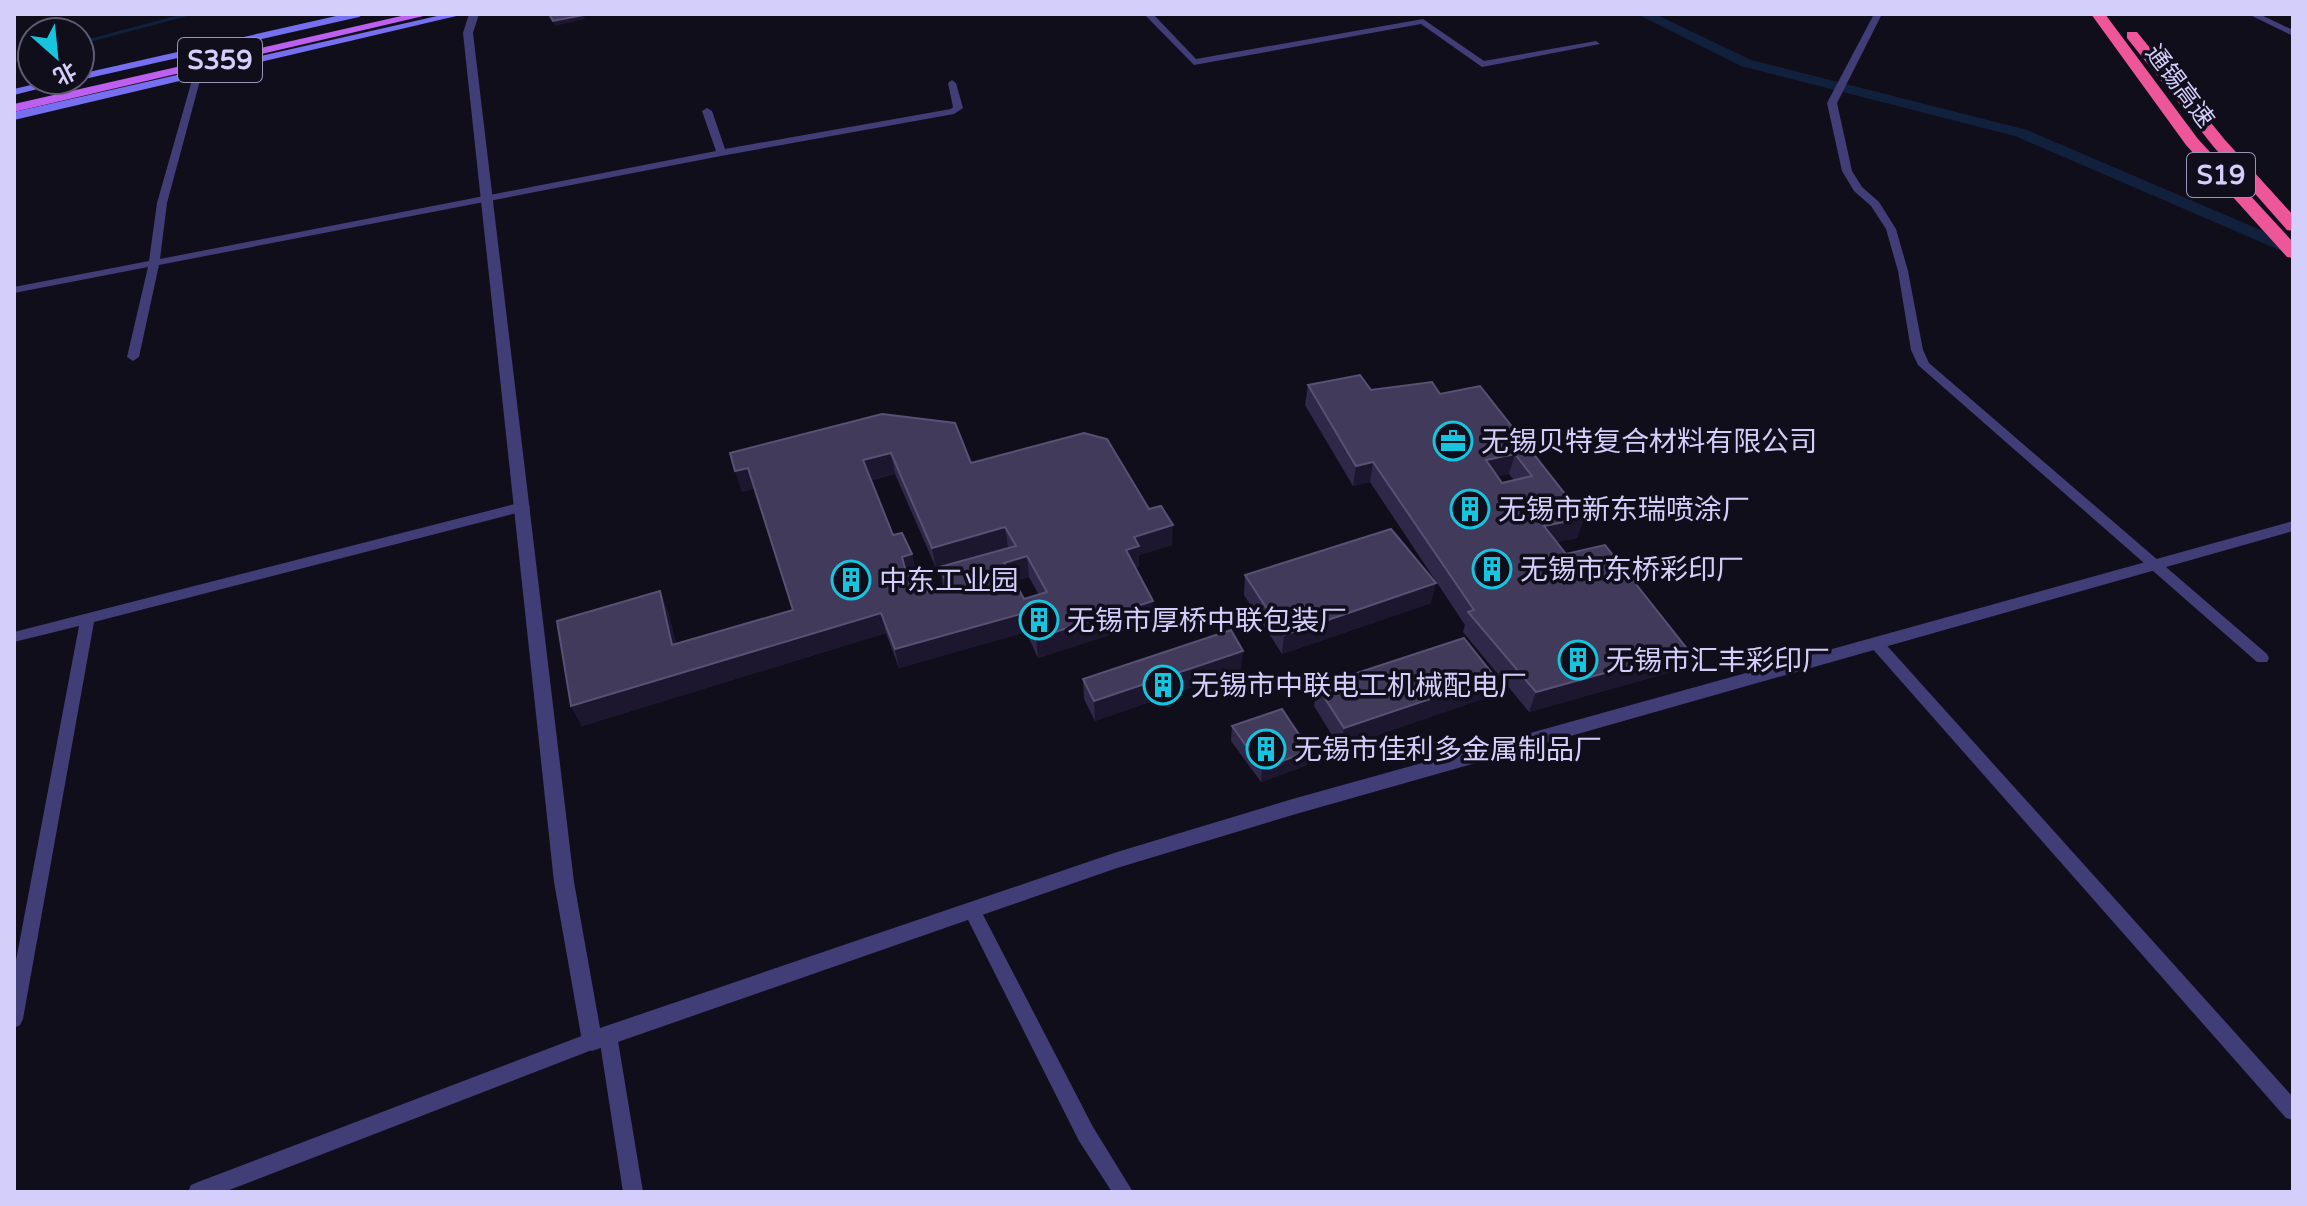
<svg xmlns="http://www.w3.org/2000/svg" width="2307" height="1206" font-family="'Varela Round','Noto Sans SC',sans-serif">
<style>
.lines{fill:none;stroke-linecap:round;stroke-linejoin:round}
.stream{stroke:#11213d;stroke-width:3}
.river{fill:#11213d;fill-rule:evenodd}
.minor{fill:#413d77;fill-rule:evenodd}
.tertiary{fill:#413d77;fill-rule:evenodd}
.secondary{fill:#766ff0;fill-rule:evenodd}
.primary{fill:#bd60ef;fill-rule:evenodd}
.motorway{fill:#ee569a;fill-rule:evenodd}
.wall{fill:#2f2848;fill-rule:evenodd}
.shaded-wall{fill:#1c162f}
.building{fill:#413a5b;stroke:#585174;stroke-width:2;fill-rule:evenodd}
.labels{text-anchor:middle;stroke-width:7;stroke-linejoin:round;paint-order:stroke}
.far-street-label{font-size:24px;fill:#d4cefa;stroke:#110e1c}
.shield{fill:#110e1c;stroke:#9a94b7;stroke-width:2}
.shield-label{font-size:26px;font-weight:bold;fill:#d4cefa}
.poi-label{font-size:28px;fill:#d4cefa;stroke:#110e1c;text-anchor:start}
</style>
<rect width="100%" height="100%" fill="#110e1c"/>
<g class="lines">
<g class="stream">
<polyline points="80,43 189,14"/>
<polyline points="14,61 32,56"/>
</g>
<polygon class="river" points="1637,14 1655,14 1751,60 2027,130 2293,244 2293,256 2015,136 1741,66"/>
<g class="minor">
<polygon points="1144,14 1153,14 1196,59 1423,19 1484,61 1596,41 1600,44 1482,67 1421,24 1194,65"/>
<polygon points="1874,14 1882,14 1837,103 1852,171 1862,187 1879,202 1896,229 1908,271 1923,350 1929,363 2267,654 2269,658 2267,662 2257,662 1918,365 1911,350 1898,271 1886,229 1871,206 1854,191 1842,171 1827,103"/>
<polygon points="2248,14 2259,14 2293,30 2293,36"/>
<polygon points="198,70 202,73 167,203 160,259 716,151 702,111 707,108 712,111 725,149 951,109 953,107 948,83 952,80 956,83 963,108 954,114 721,156 159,265 139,357 133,361 127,357 148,267 14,293 14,287 149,261 157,203 194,73"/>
<polygon points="523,502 528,504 530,507 528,510 94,622 23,1019 20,1025 14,1028 14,971 79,626 14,642 14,632"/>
<polygon points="1876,638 1881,639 2293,1097 2293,1120 2286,1118 1871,647 1869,643 1871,639"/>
<polygon points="972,902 978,905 1093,1127 1133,1192 1112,1192 1079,1141 963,910 966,905"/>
<polygon points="608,1026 614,1029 617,1035 643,1192 623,1192 600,1043 598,1047 592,1050 224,1192 188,1192 191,1185 198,1182 592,1032 599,1036 602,1029"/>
</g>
<polygon class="tertiary" points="469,14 479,14 473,33 574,882 600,1028 1117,852 1296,798 2293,521 2293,531 1296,814 1117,868 592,1051 585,1048 582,1041 554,882 463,33"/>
<g class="secondary">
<polygon points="345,14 364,14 359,17 80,80 78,80 80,74"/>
<polygon points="446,14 465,14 14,120 14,112"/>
<polygon points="52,80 73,80 14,95 14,89"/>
</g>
<polygon class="primary" points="410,14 432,14 14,112 14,104"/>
<g class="motorway">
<polygon points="2091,14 2105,14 2198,139 2293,242 2293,258 2287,257 2186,145"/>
<polygon points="2127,32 2137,32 2225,140 2293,215 2293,231 2287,230 2213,146 2127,38"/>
</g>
</g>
<g class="wall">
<path d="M1308 385 1371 390 1440 394 1480 386 1584 518 1577 538 1557 542 1566 554 1688 650 1678 670 1529 712 1463 632 1465 625 1370 482 1353 486 1305 405ZM1509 474 1514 480 1502 483 1498 476Z"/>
<path d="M882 414 971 463 1149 509 1172 545 1139 555V566L1135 568 1153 621 1038 658 1026 632 899 668 886 633 582 726 571 706 668 611 676 644 793 610 755 488 742 492ZM895 474 936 568 1008 547V548L940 567 943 586 928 592 916 574 912 554 893 535 871 480ZM1029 577 1039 595 1024 599 1014 581Z"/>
<polygon points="1245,575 1431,603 1282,654 1244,595"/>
<polygon points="1241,670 1095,721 1084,699 1083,679"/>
<polygon points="1495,677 1488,697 1340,748 1314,706 1317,686"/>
<polygon points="1232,726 1310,751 1307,765 1261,782 1231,741"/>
</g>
<g class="shaded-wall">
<polygon points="584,15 585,19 555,26 553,21"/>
<polygon points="891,453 895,474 867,480 863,460"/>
<polygon points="1515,454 1509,474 1481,480 1486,460"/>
<polygon points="1373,462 1370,482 1353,486 1356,466"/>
<polygon points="748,468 755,488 742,492 735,471"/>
<polygon points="1584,518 1577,538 1538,546 1544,526"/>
<polygon points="1173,525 1172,545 1139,555 1139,566 1126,570 1126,550 1134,537"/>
<polygon points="1005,527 1008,547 936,568 932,548"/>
<polygon points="912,554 916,574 906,577 902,557"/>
<polygon points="1027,556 1029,577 1007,583 1004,563"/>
<polygon points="1436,583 1431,603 1282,654 1284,635"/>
<polygon points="660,591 668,611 681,665 672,645"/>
<polygon points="1153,601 1153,621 1038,658 1036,638"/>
<polygon points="881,613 886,633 582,726 571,706"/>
<polygon points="1024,613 1026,632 899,668 895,649"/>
<polygon points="1688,650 1678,670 1529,712 1536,692"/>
<polygon points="1243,651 1241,670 1095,721 1094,701"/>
<polygon points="1495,677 1488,697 1340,748 1344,728"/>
<polygon points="1310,751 1307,765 1261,782 1262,768"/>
</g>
<g class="building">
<polygon points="549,14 583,14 584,15 553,21"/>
<path d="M1360 375 1371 390 1432 382 1440 394 1480 386 1584 518 1544 526 1566 554 1605 545 1688 650 1536 692 1468 612 1474 610 1373 462 1356 466 1308 385ZM1515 454 1532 476 1502 483 1486 460Z"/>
<path d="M882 414 955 423 971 463 1084 433 1107 439 1149 509 1161 506 1173 525 1134 537 1139 546 1126 550 1153 601 1036 638 1024 613 895 649 881 613 571 706 557 621 660 591 672 645 793 610 748 468 735 471 730 453ZM891 453 932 548 1005 527 1016 546 940 567 947 584 928 592 920 573 907 576 902 557 912 554 902 533 893 535 863 460ZM1027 556 1047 592 1024 599 1004 563Z"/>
<polygon points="1391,529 1436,583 1284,635 1245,575"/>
<polygon points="1231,630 1243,651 1094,701 1083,679"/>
<polygon points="1464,638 1495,677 1344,728 1317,686"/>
<polygon points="1282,709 1310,751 1262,768 1232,726"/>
</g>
<defs>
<symbol id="office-ring" viewBox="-11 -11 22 22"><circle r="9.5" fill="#110e1c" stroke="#17c4dd" stroke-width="1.5"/><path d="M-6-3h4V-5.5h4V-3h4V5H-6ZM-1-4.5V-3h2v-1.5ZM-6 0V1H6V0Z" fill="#17c4dd"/></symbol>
<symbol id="building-ring" viewBox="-11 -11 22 22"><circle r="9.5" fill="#110e1c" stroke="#17c4dd" stroke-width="1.5"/><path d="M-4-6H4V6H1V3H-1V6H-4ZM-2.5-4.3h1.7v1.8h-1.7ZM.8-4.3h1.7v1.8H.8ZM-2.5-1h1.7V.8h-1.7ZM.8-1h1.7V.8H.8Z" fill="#17c4dd"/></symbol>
</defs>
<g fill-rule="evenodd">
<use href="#office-ring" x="1431" y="419" width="44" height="44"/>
<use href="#building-ring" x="1448" y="487" width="44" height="44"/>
<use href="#building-ring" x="1470" y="547" width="44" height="44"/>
<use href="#building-ring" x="829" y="558" width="44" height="44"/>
<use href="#building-ring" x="1017" y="598" width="44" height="44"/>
<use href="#building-ring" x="1556" y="638" width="44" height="44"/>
<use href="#building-ring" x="1141" y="663" width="44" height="44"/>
<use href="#building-ring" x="1244" y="727" width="44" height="44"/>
</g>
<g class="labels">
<g class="far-street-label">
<text transform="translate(2180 86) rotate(53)" y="8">通锡高速</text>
</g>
<g class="shield">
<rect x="178" y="38" width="84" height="44" rx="6"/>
<rect x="2187" y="153" width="68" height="44" rx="6"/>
</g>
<g class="shield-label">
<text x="220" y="69">S359</text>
<text x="2221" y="184">S19</text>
</g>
<g class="poi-label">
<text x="1481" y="451">无锡贝特复合材料有限公司</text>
<text x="1498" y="519">无锡市新东瑞喷涂厂</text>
<text x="1520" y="579">无锡市东桥彩印厂</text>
<text x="879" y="590">中东工业园</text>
<text x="1067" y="630">无锡市厚桥中联包装厂</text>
<text x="1606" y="670">无锡市汇丰彩印厂</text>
<text x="1191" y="695">无锡市中联电工机械配电厂</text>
<text x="1294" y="759">无锡市佳利多金属制品厂</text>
</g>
</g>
<rect width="2307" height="1206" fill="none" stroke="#d4cefa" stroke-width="32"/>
<g transform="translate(56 56) rotate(153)"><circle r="38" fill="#110e1c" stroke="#5f5b75" stroke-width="2"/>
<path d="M0-6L14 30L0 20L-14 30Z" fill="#17c4dd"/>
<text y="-12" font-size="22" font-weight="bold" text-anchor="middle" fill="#d4cefa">北</text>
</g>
</svg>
